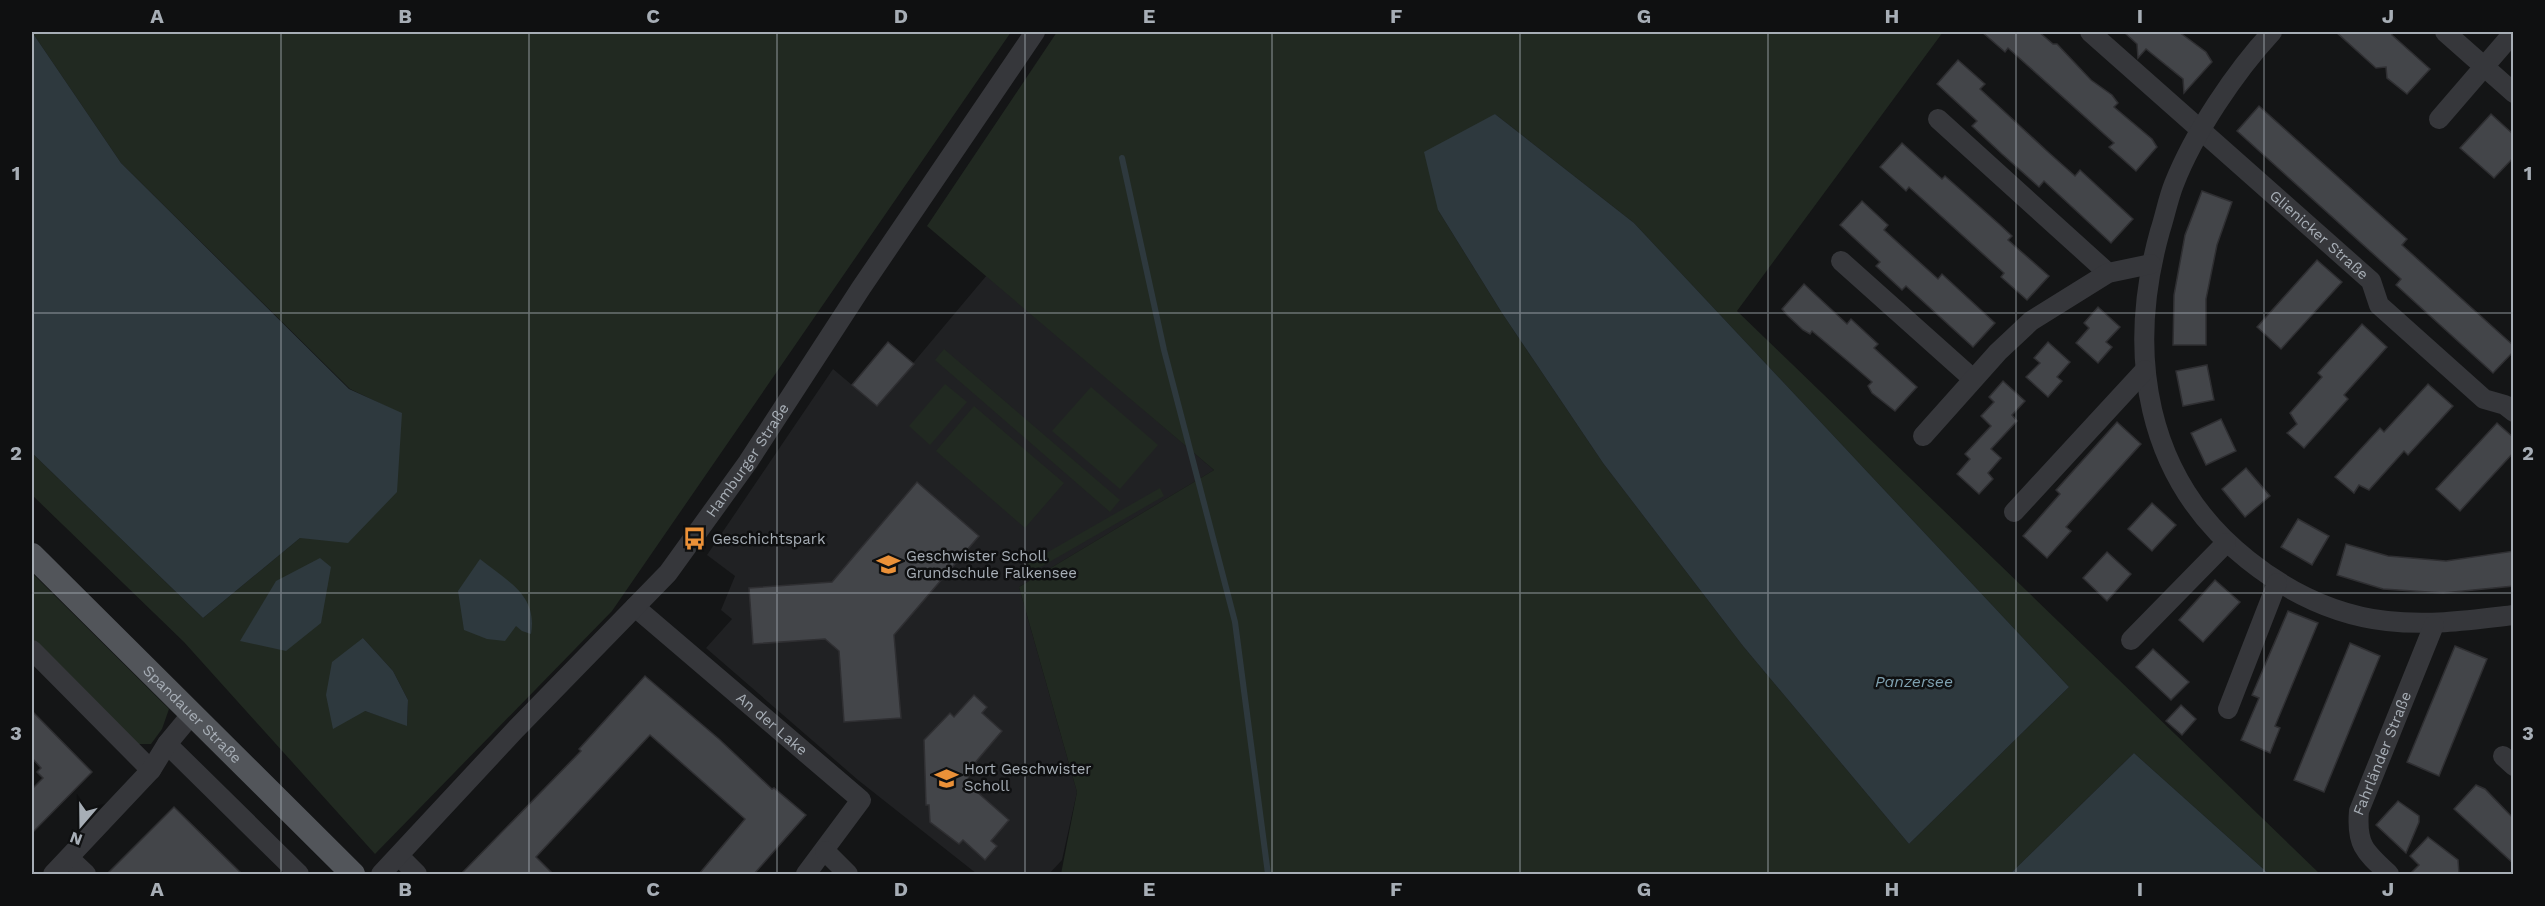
<svg xmlns="http://www.w3.org/2000/svg" width="2545" height="906" font-family="'Work Sans',sans-serif">
<style>
.built{fill:#202123}
.green{fill:#212921;fill-rule:evenodd}
.water{fill:#2e393e}
.lines{fill:none;stroke-linecap:round;stroke-linejoin:round}
.stream{stroke:#2e393e;stroke-width:6}
.building{fill:#434549;stroke:#2f2f32;stroke-width:1.5}
.minor{stroke:#36373b;stroke-width:20}
.major{stroke:#52555a;stroke-width:24}
.grid{fill:none;stroke:#a7aeb6;stroke-width:1.5;stroke-opacity:0.55}
.labels{text-anchor:middle;stroke-width:5;stroke-linejoin:round;paint-order:stroke}
.street-label{font-size:15px;fill:#a7aeb6;stroke:#0f1011}
.poi-label{font-size:15px;fill:#a7aeb6;stroke:#0f1011;text-anchor:start}
.water-label{font-size:16px;font-style:italic;fill:#7fa1b0;stroke:#0f1011}
.neatline{fill:none;stroke:#a7aeb6;stroke-width:2}
.grid-label{font-size:20px;text-anchor:middle;font-weight:bold;fill:#a7aeb6}
</style>
<rect width="100%" height="100%" fill="#141516"/>
<polygon class="built" points="987,275 1214,470 1019,587 1077,792 1062,860 1049,874 977,874 858,780 706,648 732,619 721,610 735,576 707,555 833,369 877,406"/>
<g class="green">
<path d="M32 32H1011L612 611 375 854 184 642 32 495V453L203 618 300 538 402 414 350 389 121 163ZM363 638 393 671 408 700 407 725 365 711Z"/>
<path d="M1057 32H1943L1737 311 2320 874H2269L2134 753 2010 874H1061L1077 792 1019 587 1214 470 927 226ZM1495 114 1634 223 2069 687 1909 844 1743 646 1603 463 1502 313 1438 210Z"/>
<polygon points="944,349 1120,500 1110,512 935,360"/>
<polygon points="945,384 967,402 930,445 909,426"/>
<polygon points="1091,387 1158,445 1120,489 1052,431"/>
<polygon points="974,406 1064,483 1025,528 936,451"/>
<polygon points="1160,488 1164,496 1032,572 1027,564"/>
<polygon points="32,573 169,709 162,729 151,744 135,744 32,639"/>
</g>
<g class="water">
<polygon points="32,32 121,163 349,389 402,413 397,492 348,543 300,538 203,618 32,453"/>
<polygon points="1495,114 1634,223 2069,687 1909,844 1743,646 1603,463 1502,313 1438,210 1424,152"/>
<polygon points="320,558 331,567 321,623 286,651 240,641 276,581"/>
<path d="M480 559C507 581 538 595 531 634L522 631 516 626 505 641 487 639 464 630 458 591Z"/>
<polygon points="363,638 393,671 408,700 407,726 365,711 333,729 326,695 332,662"/>
<polygon points="2134,753 2269,874 2010,874"/>
</g>
<g class="lines">
<polyline class="stream" points="1122,158 1164,350 1235,622 1268,874"/>
</g>
<g class="building">
<polygon points="1982,32 2039,32 2053,44 2057,44 2091,80 2112,95 2118,103 2114,107 2152,139 2157,147 2136,171 2109,147 2114,143 2008,48 2005,52"/>
<polygon points="2124,32 2179,32 2206,52 2212,62 2184,93 2183,79 2146,49 2138,58 2137,44"/>
<polygon points="2336,32 2392,32 2392,35 2430,69 2407,94 2387,78 2386,67 2376,68"/>
<polygon points="1958,60 1985,84 1980,89 2047,151 2075,176 2080,170 2133,219 2111,243 2044,181 2039,187 2002,154 1972,126 1977,121 1937,84"/>
<polygon points="2259,106 2407,239 2402,245 2514,346 2514,351 2493,373 2396,285 2401,279 2237,131"/>
<polygon points="2491,114 2514,135 2514,157 2494,178 2460,148"/>
<polygon points="1902,143 1942,179 1945,176 1999,224 2012,236 2008,240 2049,276 2027,300 2001,277 2004,273 1909,187 1906,191 1880,167"/>
<polygon points="2202,191 2232,202 2217,245 2206,299 2206,345 2173,345 2174,295 2185,235"/>
<polygon points="1862,201 1888,225 1884,230 1938,279 1942,274 1995,323 1973,347 1906,286 1902,290 1876,266 1880,262 1840,225"/>
<polygon points="2317,260 2342,282 2281,349 2257,327"/>
<polygon points="1804,284 1847,324 1851,319 1878,344 1874,348 1917,387 1895,411 1872,393 1868,386 1872,382 1850,363 1812,331 1810,334 1803,330 1787,315 1782,309"/>
<polygon points="2098,307 2120,327 2106,342 2112,347 2098,363 2076,343 2089,328 2084,323"/>
<polygon points="2362,324 2387,347 2344,395 2348,399 2304,448 2287,433 2297,424 2290,413 2322,377 2318,373"/>
<polygon points="888,342 914,364 877,406 852,385"/>
<polygon points="2048,342 2070,362 2057,377 2062,381 2048,397 2026,377 2040,363 2034,358"/>
<polygon points="2207,365 2214,400 2183,406 2176,371"/>
<polygon points="2003,381 2025,401 2012,415 2017,421 1991,449 2001,458 1988,473 1993,479 1979,494 1957,474 1970,459 1965,454 1991,426 1981,416 1994,402 1989,397"/>
<polygon points="2428,384 2453,406 2408,455 2404,451 2369,490 2359,485 2354,493 2335,477 2380,428 2384,432"/>
<polygon points="2221,419 2236,451 2206,465 2191,433"/>
<polygon points="2117,422 2141,444 2066,527 2071,531 2047,558 2023,536 2060,494 2056,490"/>
<polygon points="2497,423 2514,438 2514,452 2460,511 2436,489"/>
<polygon points="2246,468 2270,496 2245,517 2222,489"/>
<polygon points="917,482 979,536 894,635 901,718 844,722 839,651 825,639 753,644 749,588 832,582"/>
<polygon points="2152,503 2176,525 2152,551 2128,529"/>
<polygon points="2298,519 2329,536 2312,565 2281,547"/>
<polygon points="2346,544 2388,556 2446,561 2514,551 2514,586 2443,593 2383,589 2337,575"/>
<polygon points="2107,552 2131,574 2107,601 2083,578"/>
<polygon points="2215,580 2240,602 2203,642 2179,620"/>
<polygon points="2288,611 2318,623 2275,726 2280,728 2270,753 2241,740 2259,698 2252,695"/>
<polygon points="2350,643 2380,656 2324,792 2294,780"/>
<polygon points="2455,646 2487,659 2439,776 2407,762"/>
<polygon points="2153,649 2189,682 2171,700 2136,667"/>
<polygon points="645,676 719,739 772,789 774,788 806,815 754,874 699,874 745,819 650,735 536,857 553,874 461,874 581,751 579,749"/>
<polygon points="974,695 987,707 982,713 1002,731 968,771 969,785 1009,820 991,841 997,846 985,860 963,840 959,844 930,822 929,805 926,805 924,740 950,713 954,717"/>
<polygon points="2181,705 2196,719 2182,735 2166,721"/>
<polygon points="32,711 92,772 32,833 32,789 43,778 37,772 41,768 32,758"/>
<polygon points="2476,785 2485,789 2514,819 2514,864 2454,809"/>
<polygon points="2398,801 2419,816 2419,822 2406,853 2376,825"/>
<polygon points="174,807 242,874 107,874"/>
<polygon points="2428,837 2458,860 2459,874 2410,874 2419,865 2410,856"/>
</g>
<g class="lines">
<g class="minor">
<path id="s1" d="M2090 32 2371 281 2379 305 2484 399 2505 405 2514 412"/>
<path d="M2272 32C2235 72 2194 133 2174 184 2168 199 2165 216 2160 231 2126 353 2144 478 2248 560 2288 592 2335 615 2387 621 2430 626 2471 620 2514 615"/>
<polyline points="2445,32 2514,93"/>
<polyline points="1938,119 2108,273"/>
<polyline points="2439,119 2514,32"/>
<polyline points="1841,261 1973,379"/>
<polyline points="1923,436 1998,352 2031,321 2108,273 2151,264"/>
<polyline points="2014,512 2145,370"/>
<path id="s2" d="M635 607 861 800 806 874"/>
<polyline points="2131,640 2226,543"/>
<polyline points="32,650 151,770"/>
<polyline points="2228,709 2277,583"/>
<polyline points="167,744 299,874"/>
<polyline points="2503,756 2514,766"/>
<polyline points="825,851 848,874"/>
<polyline points="399,856 417,874"/>
<polyline points="69,858 86,874"/>
<polyline points="53,874 151,770 167,744 191,715"/>
<path id="s3" d="M381 874 516 729 668 573 748 462 861 288 1035 32"/>
<path id="s4" d="M2389 874C2365 852 2356 845 2359 811L2434 625"/>
</g>
<path class="major" id="s5" d="M32 555 353 874"/>
</g>
<path class="grid" d="M281 32V874M529 32V874M777 32V874M1025 32V874M1272 32V874M1520 32V874M1768 32V874M2016 32V874M2264 32V874M32 313H2514M32 593H2514"/>
<defs>
<symbol id="bus-bare" viewBox="-9 -9 18 18"><path d="M-5-6H5V4H4V6H2V4H-2V6H-4V4H-5ZM-3.5-4V0h7V-4ZM-3.5 1.2v1.5H-2V1.2ZM2 1.2v1.5H3.5V1.2Z" fill="#eb9138" stroke="#0f1011" stroke-width="2.5" paint-order="stroke"/></symbol>
<symbol id="school-bare" viewBox="-9 -9 18 18"><path d="M0-5L7-2L0 1L-7-2ZM-4 1L0 2.5L4 1V4Q0 6-4 4Z" fill="#eb9138" stroke="#0f1011" stroke-width="2.5" paint-order="stroke"/></symbol>
</defs>
<g fill-rule="evenodd">
<use href="#bus-bare" x="678" y="522" width="33" height="33"/>
<use href="#school-bare" x="872" y="548" width="33" height="33"/>
<use href="#school-bare" x="930" y="762" width="33" height="33"/>
</g>
<g class="labels">
<g class="street-label">
<text dy="5" stroke="none"><textPath href="#s1" startOffset="306">Glienicker Straße</textPath></text>
<text dy="5" stroke="none"><textPath href="#s3" startOffset="554">Hamburger Straße</textPath></text>
<text dy="5" stroke="none"><textPath href="#s5" startOffset="226">Spandauer Straße</textPath></text>
<text dy="5" stroke="none"><textPath href="#s2" startOffset="180">An der Lake</textPath></text>
<text dy="5" stroke="none"><textPath href="#s4" startOffset="136">Fahrländer Straße</textPath></text>
</g>
<g class="poi-label">
<text x="712" y="544">Geschichtspark</text>
<text x="906" y="561">Geschwister Scholl<tspan x="906" dy="17">Grundschule Falkensee</tspan></text>
<text x="964" y="774">Hort Geschwister<tspan x="964" dy="17">Scholl</tspan></text>
</g>
<g class="water-label">
<text x="1914" y="687">Panzersee</text>
</g>
</g>
<rect width="2545" height="906" fill="none" stroke="#0f1011" stroke-width="66"/>
<g transform="translate(81 825) rotate(200)" stroke="#0f1011" stroke-width="4.5" paint-order="stroke">
<path d="M0-4.5L10 22L0 15L-10 22Z" fill="#a7aeb6"/>
<text y="-9" font-size="16" font-weight="bold" text-anchor="middle" fill="#a7aeb6">N</text>
</g>
<rect x="33" y="33" width="2479" height="840" class="neatline"/>
<g class="grid-label">
<text x="157" y="23">A</text>
<text x="405" y="23">B</text>
<text x="653" y="23">C</text>
<text x="901" y="23">D</text>
<text x="1149" y="23">E</text>
<text x="1396" y="23">F</text>
<text x="1644" y="23">G</text>
<text x="1892" y="23">H</text>
<text x="2140" y="23">I</text>
<text x="2388" y="23">J</text>
<text x="16" y="180">1</text>
<text x="2528" y="180">1</text>
<text x="16" y="460">2</text>
<text x="2528" y="460">2</text>
<text x="16" y="740">3</text>
<text x="2528" y="740">3</text>
<text x="157" y="896">A</text>
<text x="405" y="896">B</text>
<text x="653" y="896">C</text>
<text x="901" y="896">D</text>
<text x="1149" y="896">E</text>
<text x="1396" y="896">F</text>
<text x="1644" y="896">G</text>
<text x="1892" y="896">H</text>
<text x="2140" y="896">I</text>
<text x="2388" y="896">J</text>
</g>
</svg>
